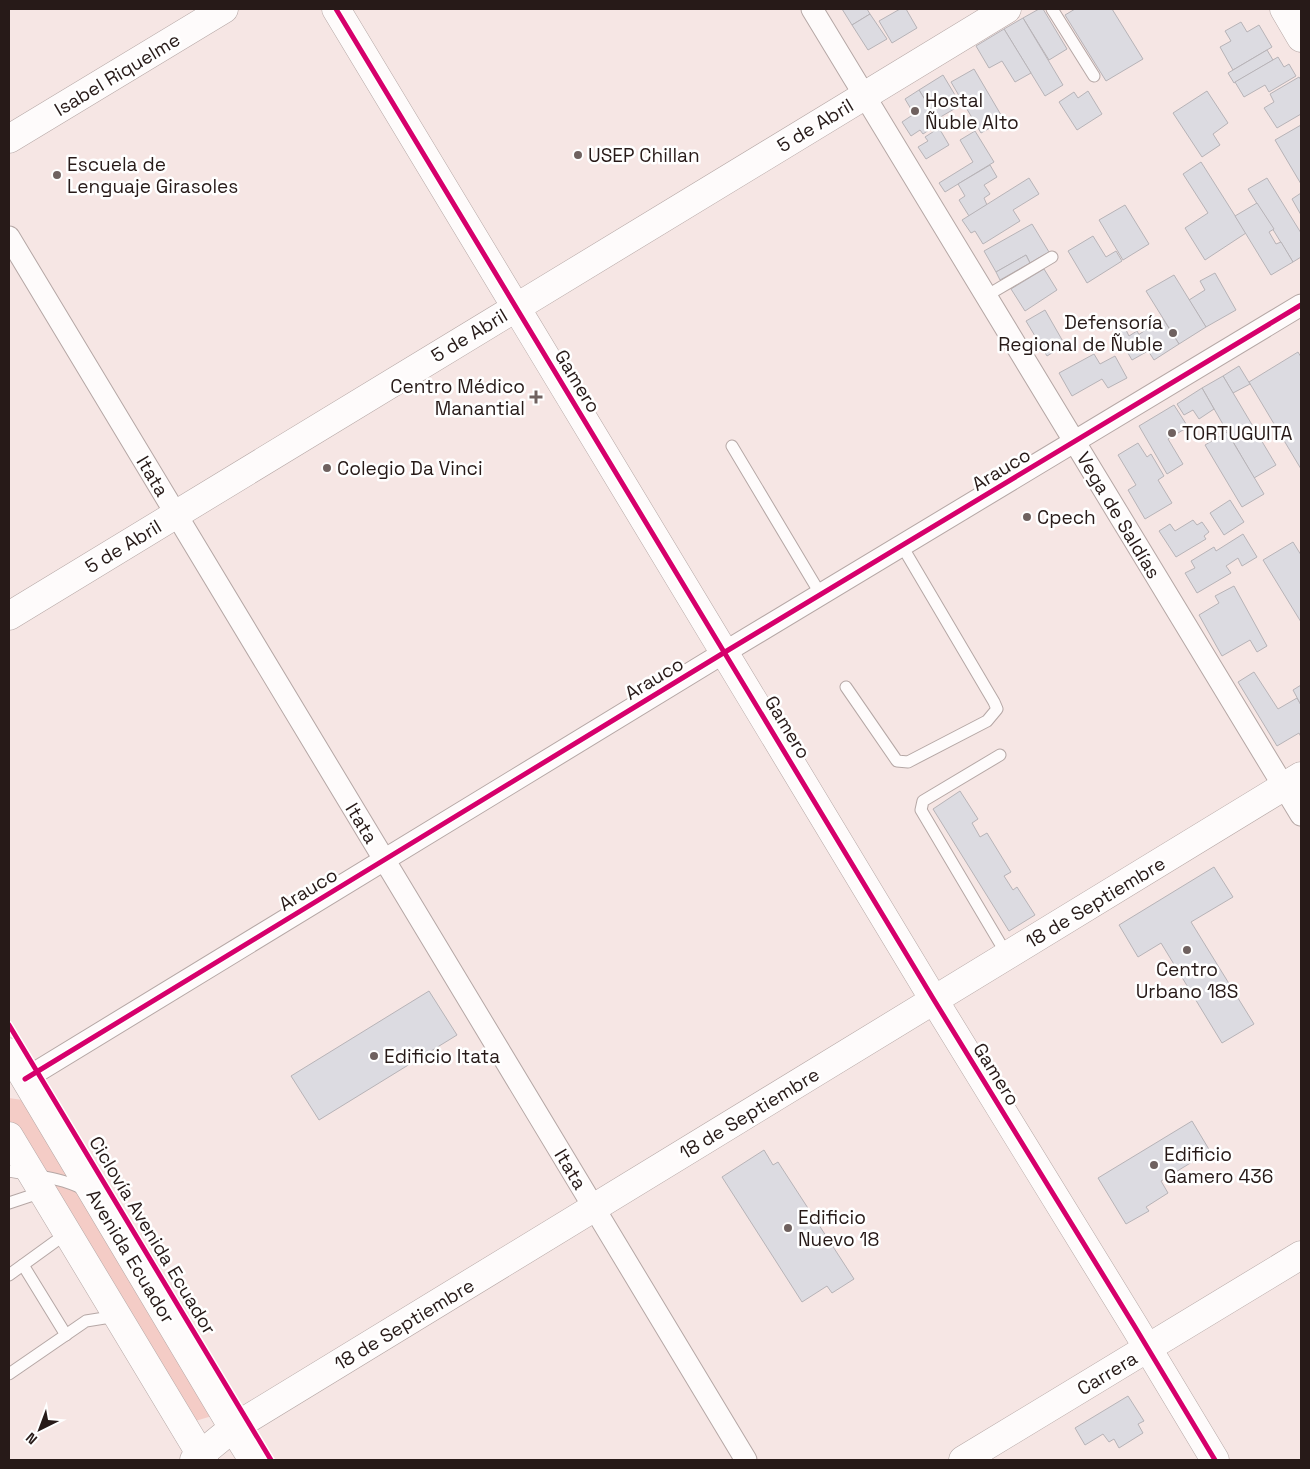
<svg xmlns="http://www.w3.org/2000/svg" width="1310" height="1469" font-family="'Space Grotesk',sans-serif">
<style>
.green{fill:#f4ccc6}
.building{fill:#dcdbe1;stroke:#b7b3b7}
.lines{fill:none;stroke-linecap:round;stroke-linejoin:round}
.service-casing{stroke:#b5a7a5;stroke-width:13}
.minor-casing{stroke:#b5a7a5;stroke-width:23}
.tertiary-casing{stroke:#b5a7a5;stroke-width:29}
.primary-casing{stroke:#b5a7a5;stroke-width:29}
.service{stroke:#fefbfb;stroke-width:11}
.minor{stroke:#fefbfb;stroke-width:21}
.tertiary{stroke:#fefbfb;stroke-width:28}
.primary{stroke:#fefbfb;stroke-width:28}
.cycleway-casing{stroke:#fff;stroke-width:8}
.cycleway{stroke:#d6006c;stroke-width:5}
.poi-dot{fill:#6f615f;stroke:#fff;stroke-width:2}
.labels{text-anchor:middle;stroke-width:5;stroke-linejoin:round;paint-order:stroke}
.street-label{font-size:19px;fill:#271a18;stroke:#fff}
.poi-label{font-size:19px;fill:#271a18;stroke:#fff;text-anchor:start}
</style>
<rect width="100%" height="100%" fill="#f6e6e4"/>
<polygon class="green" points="9,1098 22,1100 212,1416 192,1422 9,1124"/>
<g class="building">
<polygon points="842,9 867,9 870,14 852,25"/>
<polygon points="900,9 906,9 917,28 892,43 879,21"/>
<polygon points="1039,9 1043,9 1067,49 1049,60 1023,18"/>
<polygon points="1075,9 1112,9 1143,59 1106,81 1065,15"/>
<polygon points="870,14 887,39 868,50 852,25"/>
<polygon points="1023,18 1063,85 1045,96 1004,29"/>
<polygon points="1241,22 1247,32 1259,25 1272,47 1233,70 1220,47 1231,41 1225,31"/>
<polygon points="1004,29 1031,73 1015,82 1002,61 989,68 976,46"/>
<polygon points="1267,50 1273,60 1234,83 1228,73"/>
<polygon points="1278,57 1284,67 1289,64 1296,76 1269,92 1265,85 1244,97 1235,82"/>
<polygon points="974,69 1004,120 981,133 951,82"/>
<polygon points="943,75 961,105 937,119 919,90"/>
<polygon points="1299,77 1301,80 1301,114 1277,128 1264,108 1274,102 1270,94"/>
<polygon points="919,90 937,119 932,122 935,126 923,134 920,130 911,136 902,122 914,114 905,99"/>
<polygon points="1088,91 1102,114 1077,130 1059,102 1074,92 1078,98"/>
<polygon points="1207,91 1228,123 1213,134 1220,145 1202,157 1173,113"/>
<polygon points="1301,125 1301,184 1275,140"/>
<polygon points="939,128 949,145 926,159 918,147 928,141 925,137"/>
<polygon points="975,131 994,162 945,192 939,183 973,162 960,140"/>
<polygon points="1201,162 1246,233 1205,260 1185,228 1208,213 1183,174"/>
<polygon points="990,165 997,177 984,185 990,194 984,198 987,205 969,216 959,200 965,196 958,184"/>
<polygon points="1029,178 1039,194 1013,210 1020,221 983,244 975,231 971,233 962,220"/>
<polygon points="1267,178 1301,233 1301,257 1293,262 1248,189"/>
<polygon points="1301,193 1301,215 1292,199"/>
<polygon points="1257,203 1274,229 1269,232 1276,244 1281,242 1293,262 1271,275 1235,216"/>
<polygon points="1125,205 1149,244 1123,260 1099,220"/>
<polygon points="1032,224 1049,252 1030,263 1026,255 996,272 984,251"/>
<polygon points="1093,236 1106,257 1116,251 1122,261 1087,283 1068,251"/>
<polygon points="1026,255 1030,263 1000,280 996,272"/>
<polygon points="1044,269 1057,290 1025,311 1011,289"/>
<polygon points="1215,273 1236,310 1206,327 1189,300 1205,290 1200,281"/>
<polygon points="1174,275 1206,327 1179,344 1146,291"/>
<polygon points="1045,310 1065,345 1047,356 1026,321"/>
<polygon points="1163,319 1179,344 1154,360 1138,335"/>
<polygon points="1125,328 1129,336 1137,331 1148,351 1132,360 1125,348 1119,352 1110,337"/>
<polygon points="1298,352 1301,357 1301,469 1249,382"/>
<polygon points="1094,354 1100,364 1115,356 1127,378 1108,388 1102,379 1072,396 1059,373"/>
<polygon points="1239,366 1250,384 1233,393 1223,376"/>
<polygon points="1223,376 1276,465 1254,478 1202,388"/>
<polygon points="1202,388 1214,409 1199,419 1193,410 1184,415 1177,404"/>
<polygon points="1174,405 1188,427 1168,439 1183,464 1167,474 1139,426"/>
<polygon points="1227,432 1264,494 1242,507 1205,445"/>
<polygon points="1138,443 1147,457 1151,454 1164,476 1158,480 1172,503 1145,519 1128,490 1136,485 1118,455"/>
<polygon points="1230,500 1244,522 1224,535 1210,513"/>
<polygon points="1193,520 1197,525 1202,522 1209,532 1204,536 1206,539 1176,557 1159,531 1170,524 1175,531"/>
<polygon points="1243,534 1257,557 1242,566 1238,558 1226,566 1231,573 1197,593 1185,573 1195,568 1191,561 1214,547 1216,551"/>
<polygon points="1293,542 1301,555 1301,622 1263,560"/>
<polygon points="1234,586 1267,646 1257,652 1250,640 1222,656 1199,615 1219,603 1215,596"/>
<polygon points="1254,672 1278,709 1297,698 1301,705 1301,737 1299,733 1277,746 1238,682"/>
<polygon points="1301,685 1301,705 1293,690"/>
<polygon points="960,791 978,819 972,823 980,837 987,833 1011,872 1004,876 1013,890 1017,887 1035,915 1009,931 933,809"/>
<polygon points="1214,867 1233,897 1191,922 1254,1024 1222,1043 1161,943 1138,957 1119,925"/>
<polygon points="429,991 457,1035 319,1120 291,1076"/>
<polygon points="1192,1121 1210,1151 1161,1181 1168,1193 1146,1207 1149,1211 1126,1224 1098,1178"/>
<polygon points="764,1150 773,1165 778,1162 854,1279 832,1293 827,1286 802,1302 722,1177"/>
<polygon points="1128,1396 1144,1421 1138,1424 1143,1433 1119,1448 1114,1439 1109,1442 1103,1434 1085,1445 1075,1428"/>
</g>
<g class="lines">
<defs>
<g id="service">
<polyline points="1052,9 1094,76"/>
<polyline points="986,296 1052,257"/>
<polyline points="732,446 821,595"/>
<polyline points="846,687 897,761 908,762 987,721 997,709 994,702 902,546"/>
<polyline points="1000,755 923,801 921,810 1007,955"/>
<path d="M9 1171C34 1176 60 1177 83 1189"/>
<polyline points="9,1203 42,1192"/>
<polyline points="23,1265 66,1335"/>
<polyline points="9,1275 67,1233"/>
<polyline points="9,1374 86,1321 117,1316"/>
</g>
<g id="minor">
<polyline points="812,9 1301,815"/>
<polyline points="9,237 746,1460"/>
<polyline points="25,1079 725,652 1301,305"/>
</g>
<g id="tertiary">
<polyline points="336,9 934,1000 1135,1327 1215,1460"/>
<polyline points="1284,9 1301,38"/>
<polyline points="9,139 224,9"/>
<polyline points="9,616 1007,9"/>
<polyline points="194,1460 233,1428 1301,776"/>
<polyline points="963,1460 1301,1255"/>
</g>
<g id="primary">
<polyline points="9,1052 233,1428 253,1460"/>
<polyline points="9,1136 204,1460"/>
</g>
</defs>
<use href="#service" class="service-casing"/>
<use href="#minor" class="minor-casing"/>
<use href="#tertiary" class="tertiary-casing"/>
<use href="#primary" class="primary-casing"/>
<use href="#service" class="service"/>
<use href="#minor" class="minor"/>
<use href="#tertiary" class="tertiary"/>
<use href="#primary" class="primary"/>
<defs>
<g id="cycleway">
<polyline points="336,9 934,1000 1135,1327 1215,1460"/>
<polyline points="9,1025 271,1460"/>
<polyline points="25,1079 725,652 1301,305"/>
</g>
</defs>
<use href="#cycleway" class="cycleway-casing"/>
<use href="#cycleway" class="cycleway"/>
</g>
<g class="poi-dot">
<circle cx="915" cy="111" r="5"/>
<circle cx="578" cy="155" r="5"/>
<circle cx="57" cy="175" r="5"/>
<circle cx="1173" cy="333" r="5"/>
<path d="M533.5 389.5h5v5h5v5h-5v5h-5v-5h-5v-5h5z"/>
<circle cx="1172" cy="433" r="5"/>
<circle cx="327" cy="468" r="5"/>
<circle cx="1027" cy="517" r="5"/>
<circle cx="1187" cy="950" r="5"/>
<circle cx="374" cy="1056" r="5"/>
<circle cx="1154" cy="1165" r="5"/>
<circle cx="788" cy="1228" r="5"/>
</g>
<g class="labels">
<g class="street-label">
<text transform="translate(117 74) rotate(-31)" y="7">Isabel Riquelme</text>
<text transform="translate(815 125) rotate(-31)" y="7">5 de Abril</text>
<text transform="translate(469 335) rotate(-31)" y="7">5 de Abril</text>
<text transform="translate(578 381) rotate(59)" y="7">Gamero</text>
<text transform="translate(1001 469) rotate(-31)" y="7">Arauco</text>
<text transform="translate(153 476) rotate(59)" y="7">Itata</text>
<text transform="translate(1119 515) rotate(59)" y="7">Vega de Saldías</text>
<text transform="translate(123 546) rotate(-31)" y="7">5 de Abril</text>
<text transform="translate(654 678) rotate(-31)" y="7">Arauco</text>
<text transform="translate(788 727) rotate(59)" y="7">Gamero</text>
<text transform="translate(362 823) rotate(59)" y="7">Itata</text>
<text transform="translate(308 889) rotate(-31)" y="7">Arauco</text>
<text transform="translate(1095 902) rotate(-31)" y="7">18 de Septiembre</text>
<text transform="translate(997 1074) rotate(58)" y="7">Gamero</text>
<text transform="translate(749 1113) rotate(-31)" y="7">18 de Septiembre</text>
<text transform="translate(571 1169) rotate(59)" y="7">Itata</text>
<text transform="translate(153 1235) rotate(59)" y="7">Ciclovía Avenida Ecuador</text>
<text transform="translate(131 1256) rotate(59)" y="7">Avenida Ecuador</text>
<text transform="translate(404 1324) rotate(-31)" y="7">18 de Septiembre</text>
<text transform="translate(1107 1373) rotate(-31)" y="7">Carrera</text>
</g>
<g class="poi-label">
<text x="925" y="107">Hostal<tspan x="925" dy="22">Ñuble Alto</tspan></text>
<text x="588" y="162">USEP Chillan</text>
<text x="67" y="171">Escuela de<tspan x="67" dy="22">Lenguaje Girasoles</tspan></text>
<text x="1163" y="329" text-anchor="end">Defensoría<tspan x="1163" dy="22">Regional de Ñuble</tspan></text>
<text x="525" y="393" text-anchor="end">Centro Médico<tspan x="525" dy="22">Manantial</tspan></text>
<text x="1182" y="440">TORTUGUITA</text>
<text x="337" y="475">Colegio Da Vinci</text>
<text x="1037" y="524">Cpech</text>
<text x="1187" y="976" text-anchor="middle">Centro<tspan x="1187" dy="22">Urbano 18S</tspan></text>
<text x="384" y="1063">Edificio Itata</text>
<text x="1164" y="1161">Edificio<tspan x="1164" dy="22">Gamero 436</tspan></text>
<text x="798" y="1224">Edificio<tspan x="798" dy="22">Nuevo 18</tspan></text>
</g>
</g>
<rect width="1310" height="1469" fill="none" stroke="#271a18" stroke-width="20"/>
<g transform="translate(40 1429) rotate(222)" stroke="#ffffff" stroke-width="4" paint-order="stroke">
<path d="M0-4L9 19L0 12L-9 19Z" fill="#271a18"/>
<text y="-8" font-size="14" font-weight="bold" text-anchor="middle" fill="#271a18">N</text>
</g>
</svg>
